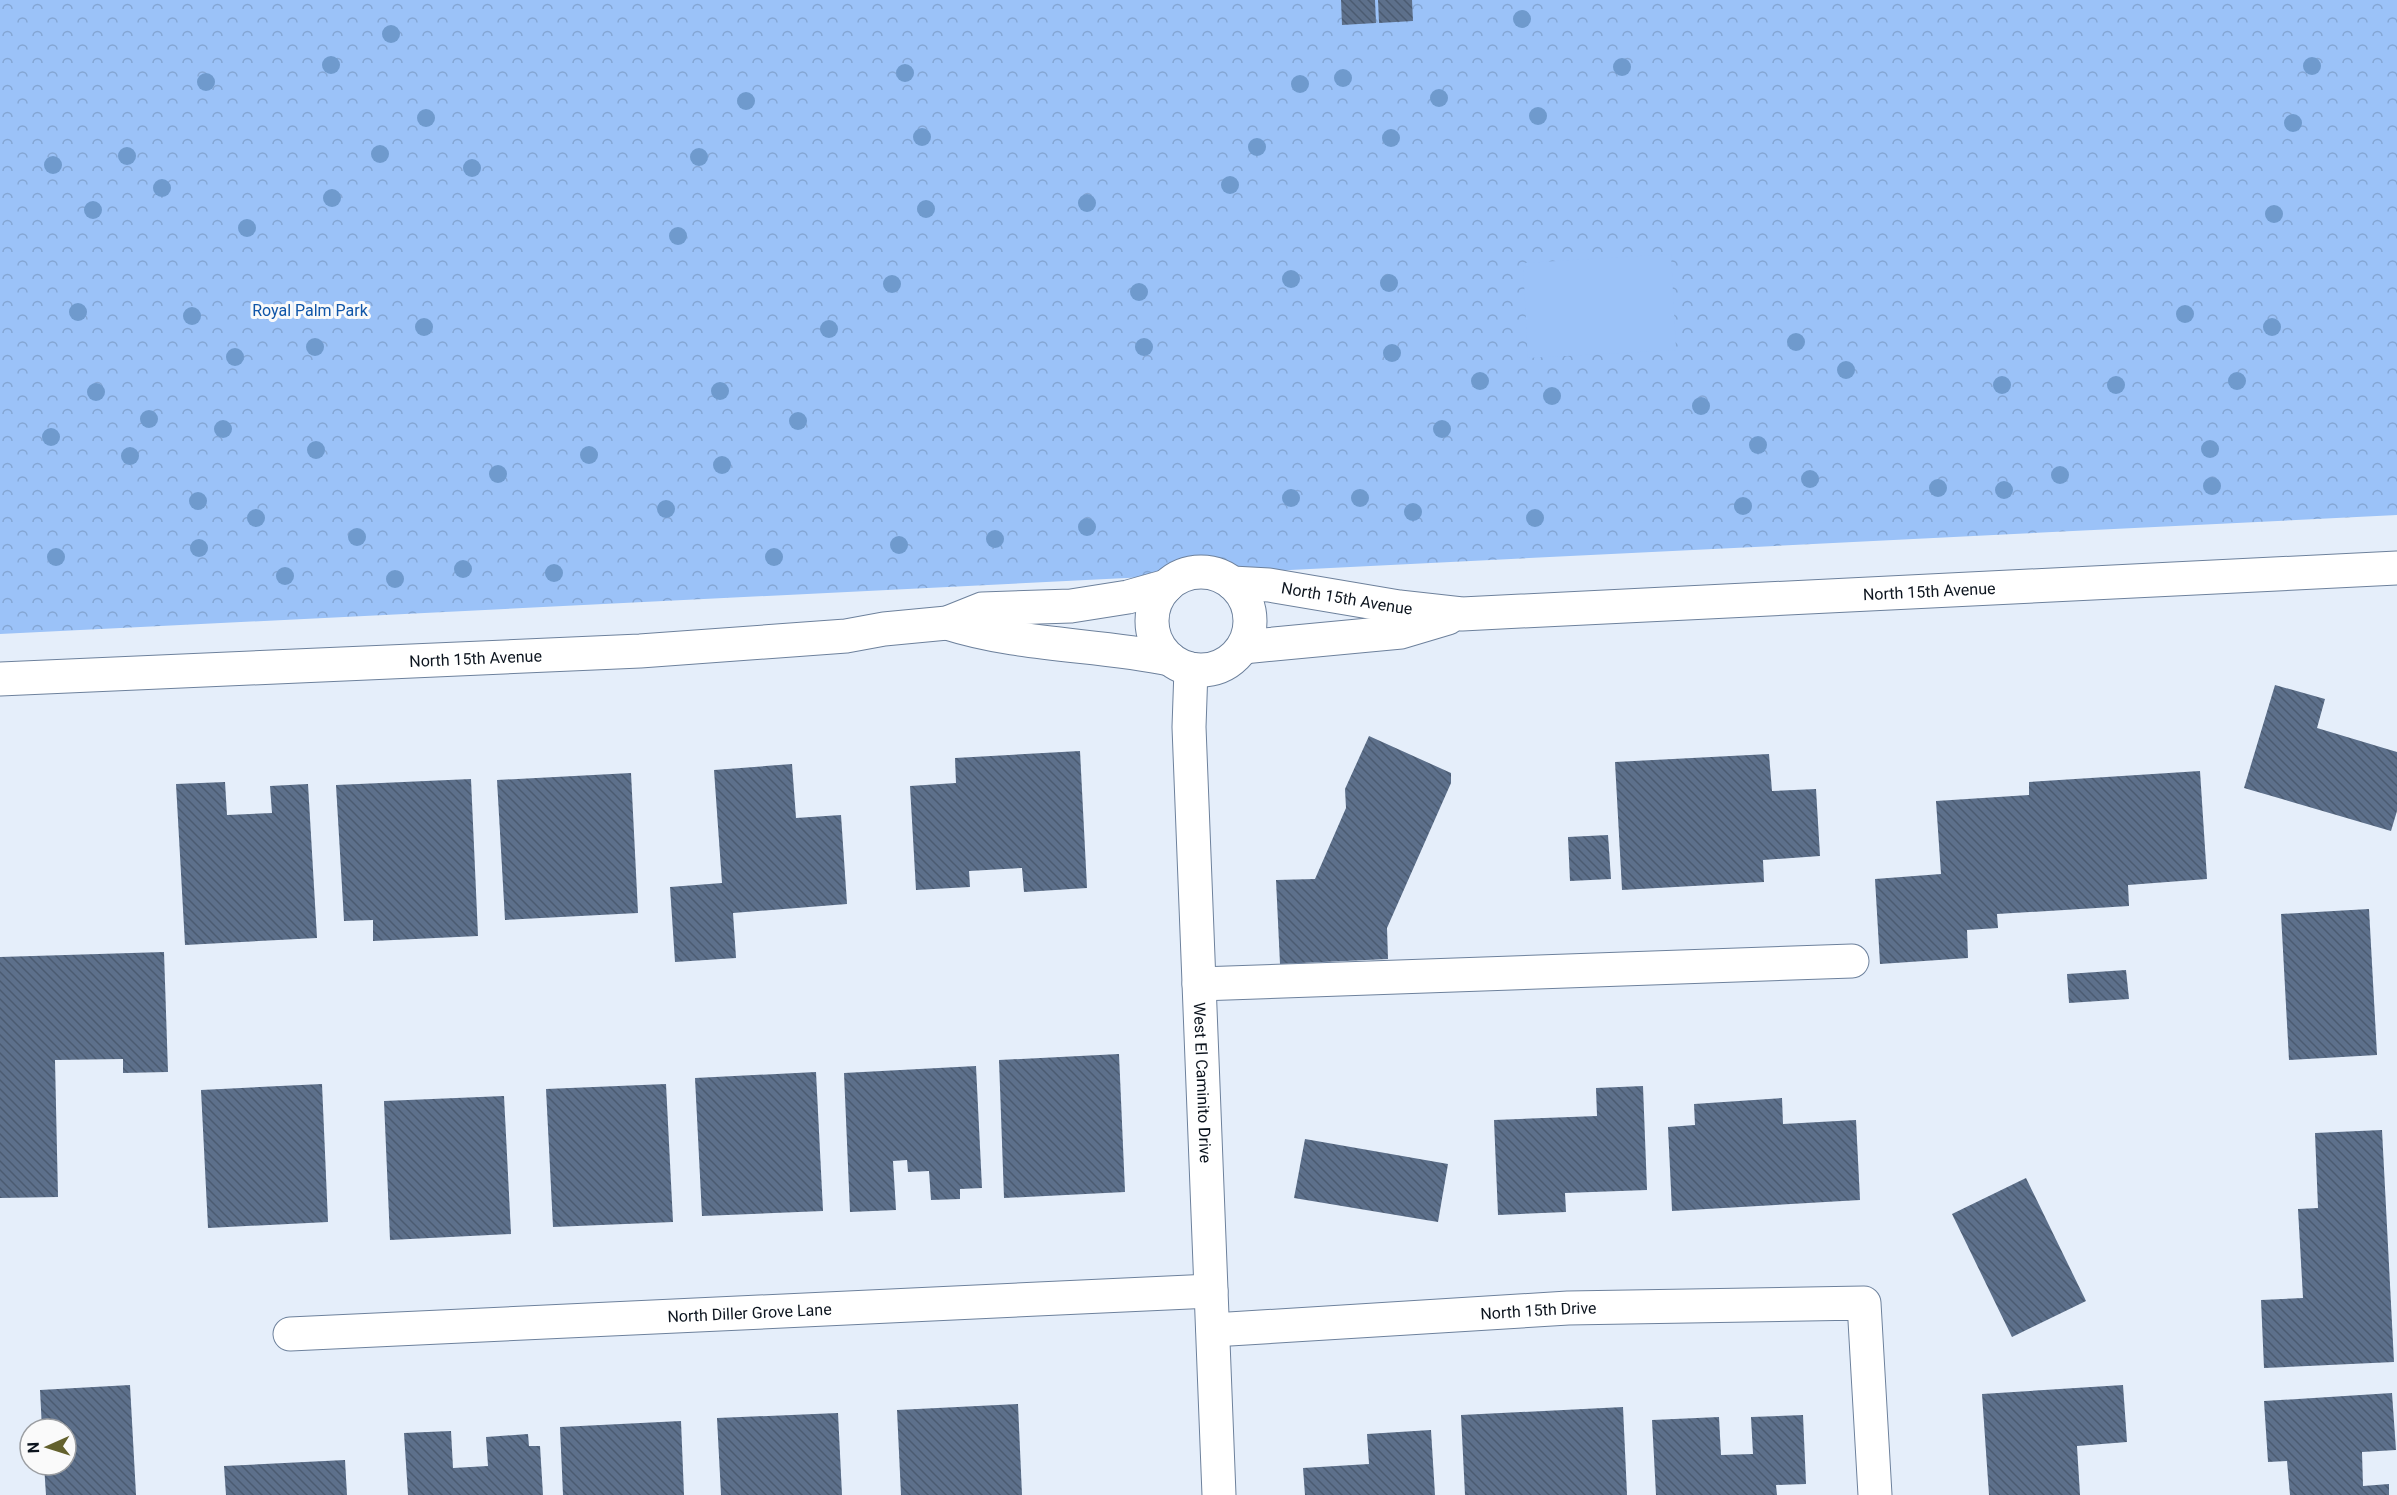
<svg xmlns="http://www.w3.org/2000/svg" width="2397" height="1495" font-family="Roboto,sans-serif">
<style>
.park{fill:url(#park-crowns)}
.pitch{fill:#9bc2f8}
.building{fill:url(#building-back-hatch)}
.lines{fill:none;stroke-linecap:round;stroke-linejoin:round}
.minor-casing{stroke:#6d819c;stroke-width:35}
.minor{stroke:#fff;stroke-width:33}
.tree{fill:#6f9acd}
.labels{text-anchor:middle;stroke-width:6;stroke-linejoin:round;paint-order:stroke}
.park-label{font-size:16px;fill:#0f55a8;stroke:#fafafa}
.street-label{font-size:16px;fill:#0c141e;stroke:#fafafa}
</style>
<defs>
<pattern id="park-crowns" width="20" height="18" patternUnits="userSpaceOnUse" patternTransform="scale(1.5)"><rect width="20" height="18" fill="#9bc2f8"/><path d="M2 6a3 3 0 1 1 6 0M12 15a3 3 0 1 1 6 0" fill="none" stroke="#84a6d4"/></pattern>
<pattern id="building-back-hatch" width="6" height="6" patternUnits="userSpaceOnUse" patternTransform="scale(1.5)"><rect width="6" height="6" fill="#5d708b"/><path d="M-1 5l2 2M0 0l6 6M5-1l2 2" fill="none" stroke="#4b5b71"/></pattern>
</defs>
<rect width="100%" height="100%" fill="#e5eefa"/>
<polygon class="park" points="0,0 2397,0 2397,515 0,634"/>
<polygon class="pitch" points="1671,254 1676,350 1528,358 1523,263"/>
<g class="building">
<polygon points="1341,0 1375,0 1376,23 1342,25"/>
<polygon points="1378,0 1412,0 1413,21 1379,23"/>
<polygon points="2275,685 2325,699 2317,728 2397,752 2397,811 2391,831 2244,788"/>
<polygon points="1369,736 1451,773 1451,783 1387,928 1388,959 1280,964 1276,880 1315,879 1346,808 1345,789"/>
<polygon points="1080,751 1087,888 1024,892 1022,868 969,871 970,887 916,890 910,786 956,783 955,758"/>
<polygon points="1769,754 1772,791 1816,789 1820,856 1763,860 1764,882 1622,890 1615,762"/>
<polygon points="792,764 796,818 841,815 847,904 733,913 736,958 675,962 670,887 722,883 714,770"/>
<polygon points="2200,771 2207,879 2128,885 2129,906 1997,914 1998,928 1967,930 1968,958 1880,964 1875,879 1941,874 1936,801 2029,795 2029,782"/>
<polygon points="631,773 638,913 505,920 497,780"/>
<polygon points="471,779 478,936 373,941 373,920 344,921 336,785"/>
<polygon points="225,782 227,815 272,813 270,786 308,784 317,938 185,945 176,784"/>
<polygon points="1608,835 1611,879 1570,881 1568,837"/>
<polygon points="2369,909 2377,1055 2289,1060 2281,914"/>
<polygon points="164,952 168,1072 123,1073 123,1059 55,1060 58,1197 0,1198 0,957"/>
<polygon points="2126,970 2129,999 2069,1003 2067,974"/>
<polygon points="1119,1054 1125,1192 1004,1198 999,1060"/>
<polygon points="976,1066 982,1188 960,1189 960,1199 931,1200 929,1171 908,1172 907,1160 893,1161 896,1210 850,1212 844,1073"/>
<polygon points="816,1072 823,1211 702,1216 695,1078"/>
<polygon points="322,1084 328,1222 208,1228 201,1090"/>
<polygon points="666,1084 673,1222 553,1227 546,1089"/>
<polygon points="1643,1086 1647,1190 1565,1193 1566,1212 1498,1215 1494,1120 1597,1116 1596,1088"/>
<polygon points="504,1096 511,1234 390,1240 384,1101"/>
<polygon points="1782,1098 1783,1124 1856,1120 1860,1200 1672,1211 1668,1127 1695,1125 1694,1104"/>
<polygon points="2382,1130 2394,1362 2264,1368 2261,1300 2303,1298 2298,1209 2318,1208 2315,1133"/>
<polygon points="1305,1139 1448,1164 1438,1222 1294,1198"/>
<polygon points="2026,1178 2086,1301 2012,1337 1952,1214"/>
<polygon points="130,1385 136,1495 46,1495 44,1465 66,1465 66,1429 42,1429 40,1390"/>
<polygon points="2123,1385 2127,1442 2077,1446 2080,1495 1989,1495 1982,1394"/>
<polygon points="2392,1393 2396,1450 2362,1452 2363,1486 2389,1484 2389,1495 2290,1495 2287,1461 2268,1462 2264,1401"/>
<polygon points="1018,1404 1022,1495 901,1495 897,1410"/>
<polygon points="1623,1407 1627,1495 1465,1495 1461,1415"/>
<polygon points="838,1413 842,1495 721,1495 717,1418"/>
<polygon points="1803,1415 1806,1484 1776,1485 1777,1495 1656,1495 1652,1420 1719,1417 1721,1455 1753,1454 1751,1417"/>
<polygon points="681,1421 684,1495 563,1495 560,1427"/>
<polygon points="1431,1430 1435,1495 1305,1495 1303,1468 1369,1464 1367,1434"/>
<polygon points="451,1431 453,1468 488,1466 486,1437 528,1434 529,1446 540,1446 543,1495 408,1495 404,1433"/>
<polygon points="345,1460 347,1495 226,1495 224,1466"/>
</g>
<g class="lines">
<defs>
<g id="minor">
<circle cx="1201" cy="621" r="49"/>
<path id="s1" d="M1232 583 1269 585 1399 607 1462 614 2397 568"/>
<path d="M947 623C1019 646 1097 644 1170 659"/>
<polyline points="1243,647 1401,632 1448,618"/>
<path id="s2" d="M1191 669 1189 727 1219 1495"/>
<path id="s3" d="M0 679 640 651 846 636 884 629 947 623 982 609 1071 606 1128 597 1167 586"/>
<polyline points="1199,984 1852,961"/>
<path id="s4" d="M1213 1330 1568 1308 1864 1303 1875 1495"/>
<path id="s5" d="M290 1334 1211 1291"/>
</g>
</defs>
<use href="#minor" class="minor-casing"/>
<use href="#minor" class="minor"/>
</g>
<g class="tree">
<circle cx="1522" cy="19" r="9"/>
<circle cx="391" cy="34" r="9"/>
<circle cx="331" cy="65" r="9"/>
<circle cx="2312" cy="66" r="9"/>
<circle cx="1622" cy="67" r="9"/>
<circle cx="905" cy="73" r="9"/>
<circle cx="1343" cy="78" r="9"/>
<circle cx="206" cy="82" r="9"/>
<circle cx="1300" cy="84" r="9"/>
<circle cx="1439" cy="98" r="9"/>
<circle cx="746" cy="101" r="9"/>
<circle cx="1538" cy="116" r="9"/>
<circle cx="426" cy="118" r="9"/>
<circle cx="2293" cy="123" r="9"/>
<circle cx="922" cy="137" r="9"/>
<circle cx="1391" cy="138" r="9"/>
<circle cx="1257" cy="147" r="9"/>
<circle cx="380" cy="154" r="9"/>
<circle cx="127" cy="156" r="9"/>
<circle cx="699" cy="157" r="9"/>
<circle cx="53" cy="165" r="9"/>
<circle cx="472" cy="168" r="9"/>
<circle cx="1230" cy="185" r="9"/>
<circle cx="162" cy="188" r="9"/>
<circle cx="332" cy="198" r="9"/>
<circle cx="1087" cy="203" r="9"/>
<circle cx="926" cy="209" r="9"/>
<circle cx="93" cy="210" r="9"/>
<circle cx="2274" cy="214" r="9"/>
<circle cx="247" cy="228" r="9"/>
<circle cx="678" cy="236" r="9"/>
<circle cx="1291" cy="279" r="9"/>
<circle cx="1389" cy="283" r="9"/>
<circle cx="892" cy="284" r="9"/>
<circle cx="1139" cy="292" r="9"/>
<circle cx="78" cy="312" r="9"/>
<circle cx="2185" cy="314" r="9"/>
<circle cx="192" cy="316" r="9"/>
<circle cx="424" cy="327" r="9"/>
<circle cx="2272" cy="327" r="9"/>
<circle cx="829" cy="329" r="9"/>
<circle cx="1796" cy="342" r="9"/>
<circle cx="315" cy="347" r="9"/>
<circle cx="1144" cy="347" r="9"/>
<circle cx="1392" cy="353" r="9"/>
<circle cx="235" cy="357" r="9"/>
<circle cx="1846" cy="370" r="9"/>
<circle cx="1480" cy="381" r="9"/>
<circle cx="2237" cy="381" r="9"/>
<circle cx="2002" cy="385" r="9"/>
<circle cx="2116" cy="385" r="9"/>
<circle cx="720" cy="391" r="9"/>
<circle cx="96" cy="392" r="9"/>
<circle cx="1552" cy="396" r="9"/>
<circle cx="1701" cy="406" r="9"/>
<circle cx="149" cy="419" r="9"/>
<circle cx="798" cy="421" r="9"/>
<circle cx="223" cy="429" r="9"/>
<circle cx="1442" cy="429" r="9"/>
<circle cx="51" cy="437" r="9"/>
<circle cx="1758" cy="445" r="9"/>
<circle cx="2210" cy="449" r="9"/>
<circle cx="316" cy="450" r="9"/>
<circle cx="589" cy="455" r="9"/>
<circle cx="130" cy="456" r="9"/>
<circle cx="722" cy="465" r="9"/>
<circle cx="498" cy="474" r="9"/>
<circle cx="2060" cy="475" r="9"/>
<circle cx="1810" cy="479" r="9"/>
<circle cx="2212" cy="486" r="9"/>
<circle cx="1938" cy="488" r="9"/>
<circle cx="2004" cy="490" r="9"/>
<circle cx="1291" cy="498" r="9"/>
<circle cx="1360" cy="498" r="9"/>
<circle cx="198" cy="501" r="9"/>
<circle cx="1743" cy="506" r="9"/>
<circle cx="666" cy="509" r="9"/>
<circle cx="1413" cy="512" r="9"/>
<circle cx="256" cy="518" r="9"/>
<circle cx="1535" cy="518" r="9"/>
<circle cx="1087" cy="527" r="9"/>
<circle cx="357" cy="537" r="9"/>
<circle cx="995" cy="539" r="9"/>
<circle cx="899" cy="545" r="9"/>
<circle cx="199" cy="548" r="9"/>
<circle cx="56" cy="557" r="9"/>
<circle cx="774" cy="557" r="9"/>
<circle cx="463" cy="569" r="9"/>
<circle cx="554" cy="573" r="9"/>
<circle cx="285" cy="576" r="9"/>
<circle cx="395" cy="579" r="9"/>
</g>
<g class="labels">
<g class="park-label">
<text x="310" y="316">Royal Palm Park</text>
</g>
<g class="street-label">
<text dy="6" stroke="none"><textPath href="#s1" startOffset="700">North 15th Avenue</textPath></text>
<text dy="6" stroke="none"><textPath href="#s1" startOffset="116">North 15th Avenue</textPath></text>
<text dy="6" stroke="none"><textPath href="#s3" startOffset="476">North 15th Avenue</textPath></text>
<text dy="6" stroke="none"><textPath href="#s2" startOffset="414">West El Caminito Drive</textPath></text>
<text dy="6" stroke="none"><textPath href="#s4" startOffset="326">North 15th Drive</textPath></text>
<text dy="6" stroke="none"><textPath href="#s5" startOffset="460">North Diller Grove Lane</textPath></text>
</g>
</g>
<g transform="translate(48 1447) rotate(267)"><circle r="28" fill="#fafafa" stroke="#9b9ea2" stroke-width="1.5"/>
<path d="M0-4.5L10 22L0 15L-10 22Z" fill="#63612d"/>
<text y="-9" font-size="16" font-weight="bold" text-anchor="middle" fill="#0c141e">N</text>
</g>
</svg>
